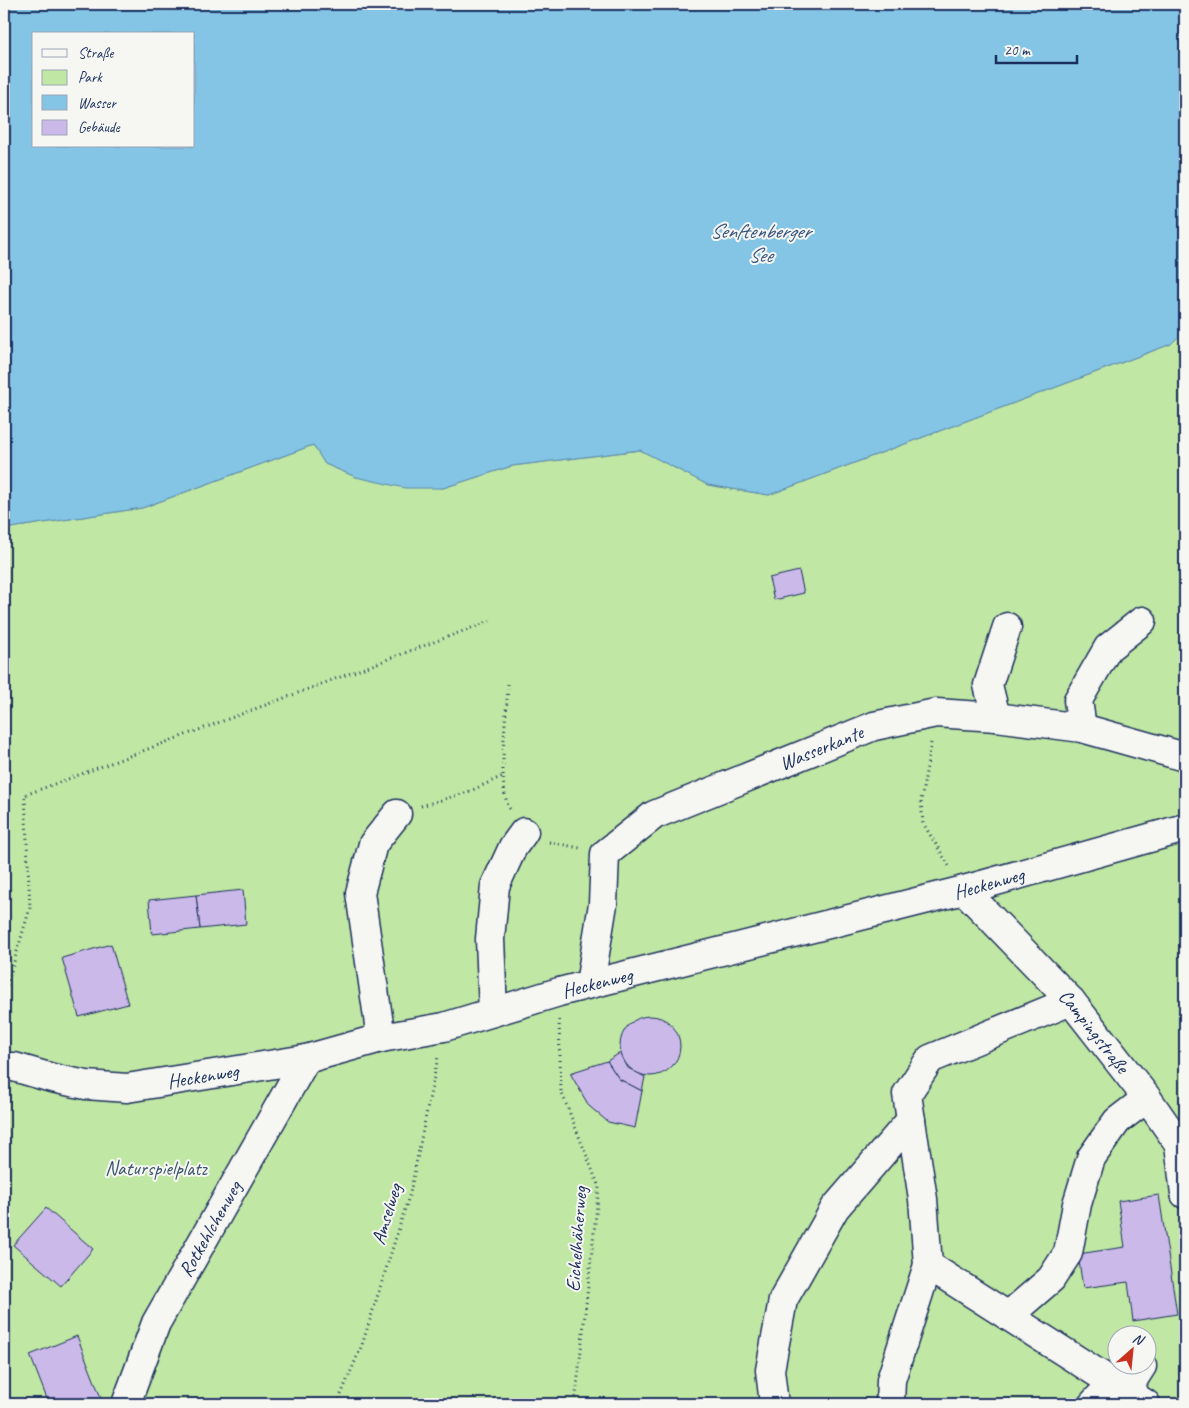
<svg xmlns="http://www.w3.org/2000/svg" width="1189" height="1408" font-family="Caveat,sans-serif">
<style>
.green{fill:#c0e7a3;stroke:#6e8b80;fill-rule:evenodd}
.water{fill:#84c5e5;stroke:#5a89af;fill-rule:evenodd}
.building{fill:#cbb9ea;stroke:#1b2f5e}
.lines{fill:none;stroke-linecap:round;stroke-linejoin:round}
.minor-casing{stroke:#1b2f5e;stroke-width:31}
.path{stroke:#1b2f5e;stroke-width:3;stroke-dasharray:1 4;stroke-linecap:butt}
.minor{stroke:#f6f6f2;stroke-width:28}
.labels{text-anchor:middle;stroke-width:4;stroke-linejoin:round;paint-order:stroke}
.street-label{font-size:20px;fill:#1b2f5e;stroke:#f6f6f2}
.park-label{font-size:20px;fill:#3c546c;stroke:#f6f6f2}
.water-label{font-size:21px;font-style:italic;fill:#355480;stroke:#f6f6f2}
</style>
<rect width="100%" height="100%" fill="#e9e4f0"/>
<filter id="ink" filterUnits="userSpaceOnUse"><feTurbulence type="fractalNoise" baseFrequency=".02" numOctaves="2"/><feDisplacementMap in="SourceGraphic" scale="10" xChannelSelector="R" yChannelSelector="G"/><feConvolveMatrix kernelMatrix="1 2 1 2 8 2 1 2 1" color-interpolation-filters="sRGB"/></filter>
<g filter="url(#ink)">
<path class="green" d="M1185 330V1404H4V529L142 508 313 445 325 464 356 477 443 488 512 466 640 450 708 485 769 495 1171 344ZM1116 1336H1146V1366H1116Z"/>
<path class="water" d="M4 4H1185V330L1171 344 769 495 708 485 640 450 512 466 443 488H405L356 477 325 464 313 445 142 508 4 529ZM34 34H194V146H34Z"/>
<g class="building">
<polygon points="799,571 804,593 774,600 769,578"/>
<polygon points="243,890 246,924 200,929 196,895"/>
<polygon points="196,895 200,929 152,934 149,900"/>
<polygon points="111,944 128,1004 79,1017 62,958"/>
<circle cx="650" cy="1046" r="30"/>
<polygon points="620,1053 628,1068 645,1077 642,1091 619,1079 607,1061"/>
<polygon points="607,1061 619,1079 642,1091 635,1128 608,1122 589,1106 570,1073"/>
<polygon points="1159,1195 1177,1314 1133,1321 1128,1282 1083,1288 1078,1254 1125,1247 1118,1201"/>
<polygon points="46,1208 93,1249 61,1286 13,1245"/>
<polygon points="77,1336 103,1403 49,1404 30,1355"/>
</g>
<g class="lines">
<defs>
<g id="minor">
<polyline points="996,717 988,685 1007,627"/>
<polyline points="1082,728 1078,700 1108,648 1142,621"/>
<path id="s1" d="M964 890 1071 1001 1147 1098 1179 1144 1185 1194"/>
<path id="s2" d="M590 984 603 904 605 854 654 815 874 726 936 713 996 717 1082 728 1185 757"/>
<polyline points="493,1012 490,939 495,886 513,847 524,832"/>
<polyline points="381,1038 360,893 373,844 397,814"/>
<path id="s3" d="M4 1067H14L52 1078 86 1085 127 1088 306 1059 381 1038 444 1027 559 992 964 890 1185 828"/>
<polyline points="928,1265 923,1199 907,1094 930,1059 1071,1001"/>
<polyline points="1008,1316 1051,1279 1068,1253 1077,1204 1091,1158 1117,1121 1147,1098"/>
<polyline points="1126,1391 1142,1366"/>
<path id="s4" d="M126 1404 156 1323 306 1059"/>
<polyline points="774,1404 770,1370 783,1300 835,1208 911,1120"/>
<polyline points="890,1404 891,1380 928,1265 1146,1404"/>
<polyline points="1093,1404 1113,1383"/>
</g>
</defs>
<use href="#minor" class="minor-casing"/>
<g class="path">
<path d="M508 684C507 713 496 787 510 809"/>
<polyline points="931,743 921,801 923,823 949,866"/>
<polyline points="421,806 468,792 503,776"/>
<polyline points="549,842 580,848"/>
<polyline points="4,995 30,908 25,795 490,621"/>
<polyline points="559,1020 561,1091 599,1187 575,1404"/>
<polyline points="337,1404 362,1345 410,1193 438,1057"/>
</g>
<use href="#minor" class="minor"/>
</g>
</g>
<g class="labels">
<g class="street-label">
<text dy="7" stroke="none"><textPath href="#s2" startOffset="374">Wasserkante</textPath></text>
<text dy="7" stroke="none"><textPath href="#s3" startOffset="1012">Heckenweg</textPath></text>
<text dy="7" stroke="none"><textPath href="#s3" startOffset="608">Heckenweg</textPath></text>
<text dy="7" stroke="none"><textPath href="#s1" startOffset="192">Campingstraße</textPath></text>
<text dy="7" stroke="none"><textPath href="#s3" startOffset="202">Heckenweg</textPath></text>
<text transform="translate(386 1214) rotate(-73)" y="7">Amselweg</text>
<text dy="7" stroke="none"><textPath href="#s4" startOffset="195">Rotkehlchenweg</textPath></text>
<text transform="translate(576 1239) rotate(-86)" y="7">Eichelhäherweg</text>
</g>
<g class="park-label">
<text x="156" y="1175">Naturspielplatz</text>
</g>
<g class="water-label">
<text x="760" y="238">Senftenberger<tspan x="760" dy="24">See</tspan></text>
</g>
</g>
<rect width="1189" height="1408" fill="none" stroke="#f6f6f2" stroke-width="20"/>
<rect x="10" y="10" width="1169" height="1388" fill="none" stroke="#1b2f5e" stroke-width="2" filter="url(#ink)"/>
<rect x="32" y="32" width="162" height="115" fill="#f6f6f2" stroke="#9ea6b7"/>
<rect x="42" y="49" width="25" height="8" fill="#f6f6f2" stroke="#9ea6b7"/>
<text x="78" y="58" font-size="15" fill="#1b2f5e">Straße</text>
<rect x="42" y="70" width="25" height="15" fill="#c0e7a3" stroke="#9ea6b7"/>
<text x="78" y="82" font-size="15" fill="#1b2f5e">Park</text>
<rect x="42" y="95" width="25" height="15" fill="#84c5e5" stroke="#9ea6b7"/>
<text x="78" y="108" font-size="15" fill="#1b2f5e">Wasser</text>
<rect x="42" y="120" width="25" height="15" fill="#cbb9ea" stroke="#9ea6b7"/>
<text x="78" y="132" font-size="15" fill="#1b2f5e">Gebäude</text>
<g transform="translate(1132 1350) rotate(27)"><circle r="24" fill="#f6f6f2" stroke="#9ea6b7"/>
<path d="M0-4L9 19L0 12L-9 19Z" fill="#c8321e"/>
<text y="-8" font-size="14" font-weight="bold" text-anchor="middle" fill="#1b2f5e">N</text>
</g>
<path d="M996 55v8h81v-8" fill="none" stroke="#1b2f5e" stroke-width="2.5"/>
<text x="1004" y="55" font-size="15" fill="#1b2f5e" stroke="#f6f6f2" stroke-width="4" paint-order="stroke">20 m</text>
</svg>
